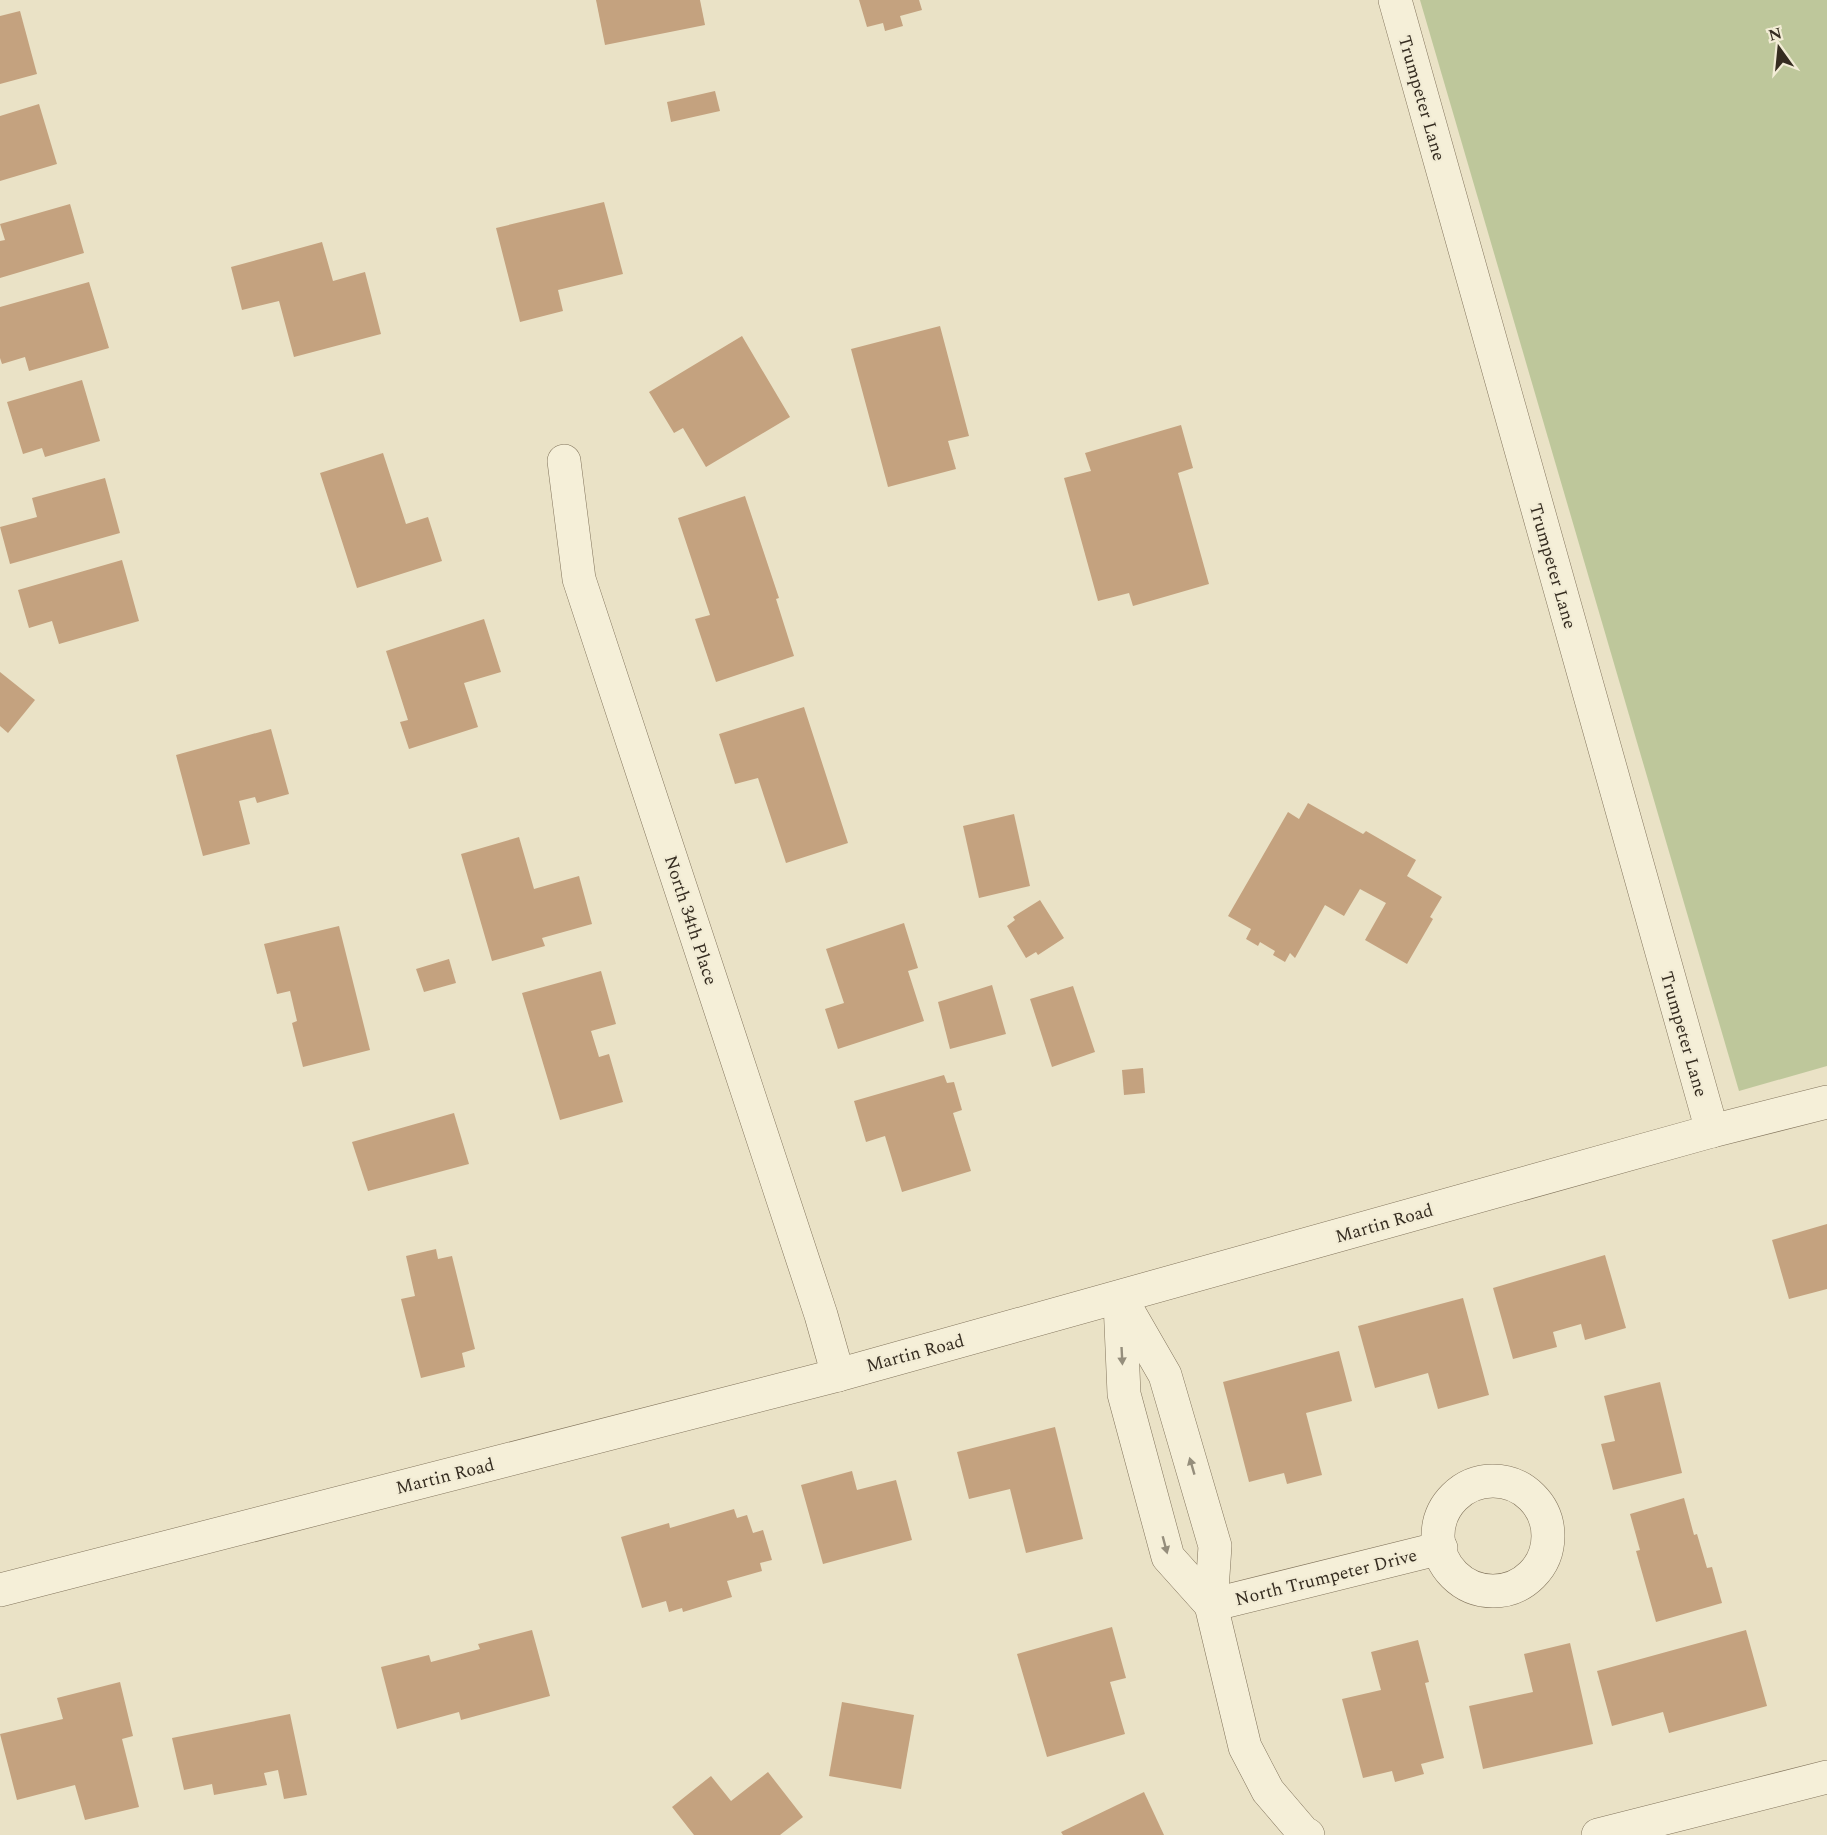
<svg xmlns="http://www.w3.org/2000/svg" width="1827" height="1835" font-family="Spectral,serif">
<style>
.green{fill:#bec79b}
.building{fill:#c4a27f}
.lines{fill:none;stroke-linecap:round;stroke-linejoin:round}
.minor-casing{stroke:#83755d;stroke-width:34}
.minor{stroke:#f5efd8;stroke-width:33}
.oneway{fill:#958e7c}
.labels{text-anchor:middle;stroke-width:4.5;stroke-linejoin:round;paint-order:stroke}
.street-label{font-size:18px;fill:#352c20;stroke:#f2ecd5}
</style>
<rect width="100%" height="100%" fill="#eae2c6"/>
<polygon class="green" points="1420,0 1827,0 1827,1066 1739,1091"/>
<g class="building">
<polygon points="596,0 700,0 705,25 605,45"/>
<polygon points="859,0 919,0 922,10 900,16 903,26 885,31 883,23 867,27"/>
<polygon points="20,11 37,74 0,84 0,16"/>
<polygon points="715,91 720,111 671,122 667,102"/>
<polygon points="39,104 57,164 0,181 0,116"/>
<polygon points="604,202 623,274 558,290 563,311 520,322 496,228"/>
<polygon points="70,204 84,253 0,278 0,241 5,240 0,224"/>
<polygon points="322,242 333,281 365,272 381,334 294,357 279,301 242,310 231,267"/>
<polygon points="89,282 109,348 29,371 25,357 2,364 0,358 0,307"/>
<polygon points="940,326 969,436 948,441 956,469 888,487 851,349"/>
<polygon points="742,336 790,417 706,467 683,428 674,433 649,392"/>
<polygon points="82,380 100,441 45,457 42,448 23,454 7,402"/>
<polygon points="1181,425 1193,468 1178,473 1209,584 1133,606 1129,593 1098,601 1064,478 1091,471 1085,453"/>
<polygon points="383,453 406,524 428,517 442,561 357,588 320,473"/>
<polygon points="105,478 120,533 10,564 0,527 37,517 32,498"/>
<polygon points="745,496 779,598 776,599 794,656 716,682 695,619 710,615 678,518"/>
<polygon points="122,560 139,621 59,644 52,621 29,628 18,590"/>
<polygon points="484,619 501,672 464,683 478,727 409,749 400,722 408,720 386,651"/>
<polygon points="0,672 35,700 8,733 0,726"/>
<polygon points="804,707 848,843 786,863 758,778 735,784 719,734"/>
<polygon points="271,729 289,794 257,803 255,797 239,801 250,844 203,856 176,755"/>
<polygon points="1308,803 1363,834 1366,831 1416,860 1407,876 1442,897 1430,917 1433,919 1407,964 1365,940 1386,903 1360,889 1344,916 1325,905 1295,958 1290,953 1285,962 1273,955 1275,951 1260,942 1258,946 1246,939 1251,929 1228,916 1288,812 1299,819"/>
<polygon points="1014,814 1030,886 979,898 963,826"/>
<polygon points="519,837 534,889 579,876 592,924 542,938 545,946 492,961 461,854"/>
<polygon points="1040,900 1064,938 1038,955 1036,952 1026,958 1007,926 1015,920 1013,917"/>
<polygon points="904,923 918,968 908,971 924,1021 838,1049 825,1009 844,1003 826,949"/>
<polygon points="339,926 370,1050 303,1067 292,1023 297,1021 290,991 277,994 264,944"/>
<polygon points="449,959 456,983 424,992 416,969"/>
<polygon points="601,971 616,1024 591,1031 599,1057 609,1054 623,1102 560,1120 522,993"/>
<polygon points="992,985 1006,1034 950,1049 938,1002"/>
<polygon points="1073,986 1095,1052 1052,1067 1030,999"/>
<polygon points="1143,1068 1145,1093 1124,1095 1122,1070"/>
<polygon points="944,1075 947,1083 954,1082 962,1110 953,1113 971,1171 902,1192 885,1136 866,1142 854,1101"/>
<polygon points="454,1113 469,1164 368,1191 352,1142"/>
<polygon points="1827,1224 1827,1289 1789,1299 1772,1240"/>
<polygon points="436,1249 438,1259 452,1256 475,1349 462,1353 465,1367 421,1378 401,1299 415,1296 406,1256"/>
<polygon points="1605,1255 1626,1328 1585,1340 1581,1324 1553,1332 1557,1347 1513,1359 1493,1288"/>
<polygon points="1463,1298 1489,1395 1438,1409 1428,1373 1375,1388 1358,1326"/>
<polygon points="1339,1351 1352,1401 1306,1413 1322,1475 1287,1484 1284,1473 1249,1482 1223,1382"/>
<polygon points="1660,1382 1682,1473 1613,1490 1601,1444 1615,1441 1604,1396"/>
<polygon points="1055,1427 1083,1539 1026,1553 1010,1489 969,1499 957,1452"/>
<polygon points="852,1471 857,1490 896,1480 912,1540 823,1564 801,1485"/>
<polygon points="1684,1498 1694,1535 1697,1534 1707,1568 1712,1567 1722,1603 1656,1622 1636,1551 1640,1550 1630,1514"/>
<polygon points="734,1509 737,1518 747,1515 753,1533 763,1530 772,1560 760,1563 762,1571 727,1581 732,1597 683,1612 682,1608 669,1612 666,1601 642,1608 621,1537 669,1523 670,1528"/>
<polygon points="1112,1627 1126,1678 1110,1682 1125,1734 1047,1757 1017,1654"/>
<polygon points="532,1630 550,1696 461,1720 459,1712 397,1729 381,1667 429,1655 431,1662 480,1649 478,1644"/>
<polygon points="1746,1630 1767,1706 1669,1733 1663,1712 1612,1726 1597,1671"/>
<polygon points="1418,1640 1429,1682 1425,1683 1444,1758 1421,1764 1424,1774 1395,1782 1392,1771 1363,1778 1342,1699 1381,1690 1371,1652"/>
<polygon points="1570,1643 1593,1744 1483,1769 1469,1706 1533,1692 1524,1654"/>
<polygon points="120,1682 133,1736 122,1739 139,1807 85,1820 75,1785 17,1800 0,1734 63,1719 57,1698"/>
<polygon points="842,1702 914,1715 901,1789 829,1776"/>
<polygon points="290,1714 307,1795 284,1799 278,1770 264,1773 267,1785 214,1795 212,1784 184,1790 172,1738"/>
<polygon points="768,1772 803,1817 780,1835 694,1835 672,1807 711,1776 731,1801"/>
<polygon points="1144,1792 1164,1835 1063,1835 1061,1832"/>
</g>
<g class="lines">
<defs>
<g id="minor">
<polyline points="1395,0 1712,1131"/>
<polyline points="564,461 579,579 821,1315 838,1375"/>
<polyline points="1120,1297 1165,1375 1215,1546 1211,1605 1245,1747 1268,1791 1303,1832 1308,1835"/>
<polyline points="1120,1302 1124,1394 1168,1557 1211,1605"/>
<circle cx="1493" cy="1536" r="55"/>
<polyline points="0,1590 838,1375 1712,1131 1827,1102"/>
<polyline points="1211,1605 1441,1548"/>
<polyline points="1598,1835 1827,1777"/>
</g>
</defs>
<use href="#minor" class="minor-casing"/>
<use href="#minor" class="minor"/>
</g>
<defs><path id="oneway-solid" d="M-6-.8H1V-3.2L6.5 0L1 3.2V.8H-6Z" transform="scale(1.5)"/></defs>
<g class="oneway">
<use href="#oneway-solid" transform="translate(1122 1356) rotate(87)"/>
<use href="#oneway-solid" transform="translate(1192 1466) rotate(-106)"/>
<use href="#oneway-solid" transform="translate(1165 1545) rotate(75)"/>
</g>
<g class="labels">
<g class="street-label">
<text transform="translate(1422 98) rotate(74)" y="6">Trumpeter Lane</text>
<text transform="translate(1553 566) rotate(74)" y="6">Trumpeter Lane</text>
<text transform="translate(691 920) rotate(72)" y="6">North 34th Place</text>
<text transform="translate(1684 1034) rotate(74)" y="6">Trumpeter Lane</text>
<text transform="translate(1384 1223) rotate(-16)" y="6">Martin Road</text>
<text transform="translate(915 1353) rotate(-15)" y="6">Martin Road</text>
<text transform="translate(445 1476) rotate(-14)" y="6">Martin Road</text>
<text transform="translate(1326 1577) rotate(-14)" y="6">North Trumpeter Drive</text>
</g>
</g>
<g transform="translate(1779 48) rotate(345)" stroke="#f2ecd5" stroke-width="4.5" paint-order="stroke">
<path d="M0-4.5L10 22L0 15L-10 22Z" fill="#352c20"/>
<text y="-9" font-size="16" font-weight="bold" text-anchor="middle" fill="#352c20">N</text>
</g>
</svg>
